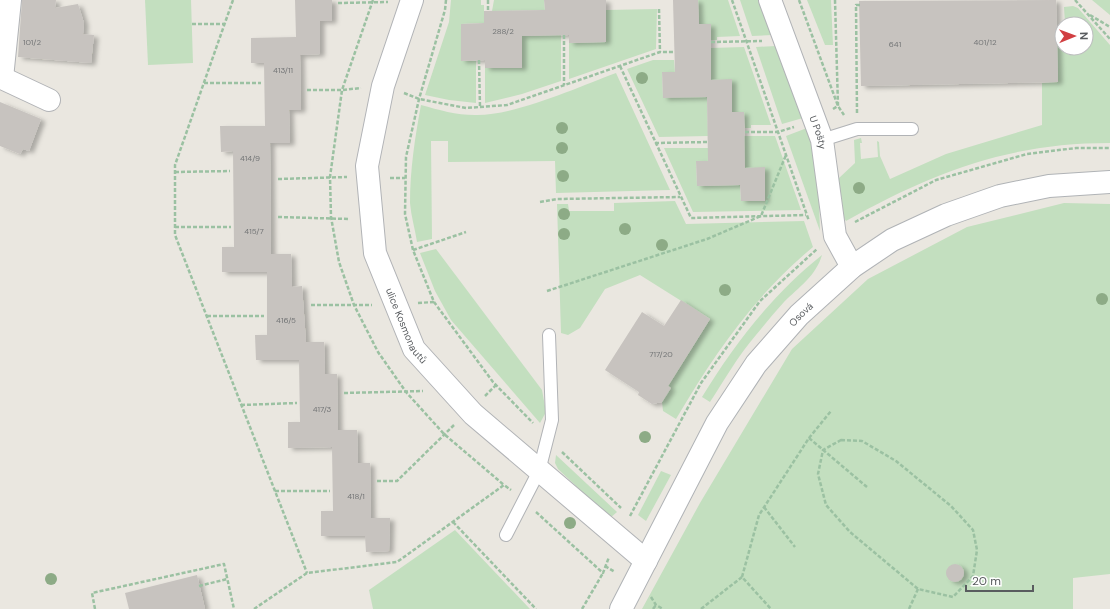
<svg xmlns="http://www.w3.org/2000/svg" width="1110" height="609" font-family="'DM Sans',sans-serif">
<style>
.green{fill:#c3dfbf}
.building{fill:#c7c3bf;filter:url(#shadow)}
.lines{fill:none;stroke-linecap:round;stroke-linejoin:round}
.lane-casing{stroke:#b1b3b6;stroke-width:14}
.street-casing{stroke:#b1b3b6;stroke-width:24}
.secondary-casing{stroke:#b0b3b6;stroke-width:24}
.path{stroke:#9bc1a2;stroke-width:2.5;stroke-dasharray:4 2;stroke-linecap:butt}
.lane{stroke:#fff;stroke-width:12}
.street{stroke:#fff;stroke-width:22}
.secondary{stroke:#fff;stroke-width:22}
.tree{fill:#8dab86}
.labels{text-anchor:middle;stroke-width:3;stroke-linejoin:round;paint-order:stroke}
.number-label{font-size:8px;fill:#747677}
.street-label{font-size:10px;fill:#595c5f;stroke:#fff}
</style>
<defs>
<filter id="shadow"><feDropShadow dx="4.5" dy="2.5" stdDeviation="2" flood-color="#0004"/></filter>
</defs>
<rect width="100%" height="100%" fill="#eae7e0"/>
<g class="green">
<polygon points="145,0 191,0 193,63 148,65"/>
<polygon points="451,0 481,0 481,5 484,5 484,23 461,24 461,61 476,61 476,103 449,100 425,95 449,22"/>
<polygon points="494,0 544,0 545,10 492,11"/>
<polygon points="698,0 728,0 740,36 717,37 717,40 711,40 699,24"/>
<polygon points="740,0 758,0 772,35 752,36"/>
<polygon points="807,0 831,0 833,45 825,45"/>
<polygon points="1092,0 1110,0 1110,15"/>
<path d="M1073 6 1078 8 1110 45V143C1009 143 933 172 846 221L842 215 838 179 855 163 854 140 861 138 862 143H860L861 159 878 157 877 141 879 142 880 156 890 179 946 154 1042 125V83L1058 82 1057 32H1062V48H1086V24H1065L1064 7Z"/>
<polygon points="657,9 656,49 569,79 569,43 606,42 606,10"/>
<polygon points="561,35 561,81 522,94 485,103 485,68 522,67 522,36"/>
<polygon points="776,46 803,118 782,124 756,47"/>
<polygon points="744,47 771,125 751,125 751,128 745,128 744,112 732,112 731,80 707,80 711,48"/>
<polygon points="653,60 674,60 675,72 662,73 663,97 707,97 708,136 659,137 627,69"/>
<path d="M616 73 670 190 556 193 555 161 448 162V141H431L432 239 417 242C415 229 411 216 410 203 410 170 415 137 421 105 439 110 456 115 475 115 515 116 578 87 616 73Z"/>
<polygon points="807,128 818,172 820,231 786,136"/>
<polygon points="745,136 775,136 801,210 693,212 664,148 708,148 708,161 696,161 697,186 740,185 741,201 765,201 765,168 742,168 741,137"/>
<path d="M675 201 686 224 804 221 813 247C754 296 715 353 676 419L663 411 662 402 670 388 668 386 710 319 640 275 605 289 580 328 568 335 561 333 557 204H568L569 211H614V203Z"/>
<polygon points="1064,203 1110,204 1110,574 1073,578 1073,609 642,609 700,503 792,349 868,279 967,227"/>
<polygon points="436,249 542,390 546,412 540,423 451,320 435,291 420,253"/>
<path d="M822 255C816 276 799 287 784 302 774 313 765 324 756 335 738 356 725 379 710 402L702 397C735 343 773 294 822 255Z"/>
<polygon points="556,455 617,512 610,518 558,469 555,463"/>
<polygon points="661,471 671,475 646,521 638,515"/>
<polygon points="455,530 530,609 373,609 369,590"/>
</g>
<g class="building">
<polygon points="22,0 56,0 55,8 78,4 84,23 83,34 94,35 91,63 18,57"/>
<polygon points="295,0 332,0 332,21 320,21 320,54 300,55 301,110 289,110 290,143 270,143 271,254 291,254 292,287 302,286 306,342 324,342 325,374 337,374 338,430 357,430 358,463 370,463 371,518 390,518 389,551 366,552 365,536 321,536 321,511 333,511 332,447 288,448 288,422 300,422 299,360 256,360 255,335 267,335 267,272 222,272 222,247 234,247 233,151 221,152 220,126 265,126 264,63 251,63 251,38 296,37"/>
<polygon points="544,0 606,0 606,42 569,43 569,35 522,36 522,68 485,68 485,60 461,61 461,24 484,23 484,11 545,10"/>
<polygon points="673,0 698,0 699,24 711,24 711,80 732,79 732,112 744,112 745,168 765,167 765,201 741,201 740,185 697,186 696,161 708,161 707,97 663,98 662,72 675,72"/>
<polygon points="1056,0 1058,82 861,86 859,1"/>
<polygon points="0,102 41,119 29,151 23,149 20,154 0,146"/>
<polygon points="681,300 710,319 668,386 671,388 662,402 652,404 638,395 639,392 605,370 642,312 664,326"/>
<circle cx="955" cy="573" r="9"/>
<polygon points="197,575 205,609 129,609 125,593"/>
</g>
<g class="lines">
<defs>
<g id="lane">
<polyline points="822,140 857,129 912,129"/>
<polyline points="506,535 539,471 552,420 549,335"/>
</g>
<g id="street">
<path id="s1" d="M412 0 383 86 367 166 375 253 414 349 473 414 646 561"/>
<path id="s2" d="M770 0 822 140 835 236 852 267"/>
<polyline points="0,77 49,100"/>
<polyline points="2,78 10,0"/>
</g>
<g id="secondary">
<path id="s3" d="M621 609 717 423 756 364 799 315 852 267 892 240 946 215 1000 196 1049 186 1110 182"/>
</g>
</defs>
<use href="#lane" class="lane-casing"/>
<use href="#street" class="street-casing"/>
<use href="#secondary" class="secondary-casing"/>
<g class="path">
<polyline points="233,0 175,165 175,235 307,573"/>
<polyline points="373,0 342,90 330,177 331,217 339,262 354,305 378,352 406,392 444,434 504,485"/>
<polyline points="446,0 445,10 419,99 406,157 405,214 413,250 434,302 493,382 533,423"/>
<polyline points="488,0 488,11"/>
<polyline points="732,0 809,221"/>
<polyline points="799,0 838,106 844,115"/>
<polyline points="1075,0 1110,39"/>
<polyline points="338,3 388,2"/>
<polyline points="659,9 660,52"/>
<polyline points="1090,15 1110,27"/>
<polyline points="192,24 224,24"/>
<polyline points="564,35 564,85"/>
<polyline points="711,42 762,41"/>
<polyline points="479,60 480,107"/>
<polyline points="620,66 691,218 806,215"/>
<polyline points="204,83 261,83"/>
<polyline points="307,90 342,90 361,88"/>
<polyline points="404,93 419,99 466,108 507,105 660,52 674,52"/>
<polyline points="833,109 838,106 835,0"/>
<polyline points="857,113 856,5 860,5"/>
<polyline points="745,132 778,132 794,127"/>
<polyline points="655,143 708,142"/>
<polyline points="175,172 230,171"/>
<polyline points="390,178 405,178"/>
<polyline points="278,179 347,177"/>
<polyline points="540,202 557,199 680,197"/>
<polyline points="278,217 349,219"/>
<polyline points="855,222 936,180 1027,154 1076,148 1110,148"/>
<polyline points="175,227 231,227"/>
<polyline points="413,250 466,232"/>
<polyline points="547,291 707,239 761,216 786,155"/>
<polyline points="418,303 434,302"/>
<polyline points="311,305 372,305"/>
<polyline points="207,316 264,316"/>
<polyline points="344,393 423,391"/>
<polyline points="485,396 496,385"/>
<polyline points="241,405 297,403"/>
<polyline points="809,438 867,487"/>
<polygon points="841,440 862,441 896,461 951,506 973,530 977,550 973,576 953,597 918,589 850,532 826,505 818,474 823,450"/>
<polyline points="562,452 621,508"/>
<polyline points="377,481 397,481 454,425"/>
<polyline points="275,491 330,491"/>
<polyline points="764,507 795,547"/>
<polyline points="536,512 603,573 609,557"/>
<polyline points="630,516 701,383 760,301 817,249"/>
<polyline points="453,522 536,609"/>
<polyline points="605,566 615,572"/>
<polyline points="742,577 759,515 809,438 831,411"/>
<polyline points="199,586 227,579"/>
<polyline points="651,597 656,605 663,609"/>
<polyline points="95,609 92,593 224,564 234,609"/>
<polyline points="254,609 307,573 397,562 504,485 511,490"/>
<polyline points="582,609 603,573"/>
<polyline points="653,609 656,605"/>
<polyline points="701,609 742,577 771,609"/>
<polyline points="909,609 918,589"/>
</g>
<use href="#lane" class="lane"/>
<use href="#street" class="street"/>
<use href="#secondary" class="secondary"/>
</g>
<g class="tree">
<circle cx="642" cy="78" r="6"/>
<circle cx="562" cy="128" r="6"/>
<circle cx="562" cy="148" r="6"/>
<circle cx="563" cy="176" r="6"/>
<circle cx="859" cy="188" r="6"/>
<circle cx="564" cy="214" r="6"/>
<circle cx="625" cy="229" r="6"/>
<circle cx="564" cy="234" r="6"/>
<circle cx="662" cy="245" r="6"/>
<circle cx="725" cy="290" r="6"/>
<circle cx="1102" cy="299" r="6"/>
<circle cx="645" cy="437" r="6"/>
<circle cx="570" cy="523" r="6"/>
<circle cx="51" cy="579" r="6"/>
</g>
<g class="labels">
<g class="number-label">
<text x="503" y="34">288/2</text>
<text x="32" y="45">101/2</text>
<text x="985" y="45">401/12</text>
<text x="895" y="47">641</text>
<text x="283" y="73">413/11</text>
<text x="250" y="161">414/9</text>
<text x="254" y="234">415/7</text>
<text x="286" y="323">416/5</text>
<text x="661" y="357">717/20</text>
<text x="322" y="412">417/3</text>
<text x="356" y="499">418/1</text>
</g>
<g class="street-label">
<text dy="4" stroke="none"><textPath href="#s2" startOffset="141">U Pošty</textPath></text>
<text dy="4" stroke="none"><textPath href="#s3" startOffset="347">Osová</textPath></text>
<text dy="4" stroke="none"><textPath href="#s1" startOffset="339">ulice Kosmonautů</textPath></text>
</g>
</g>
<g transform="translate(1074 36) rotate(89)"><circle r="19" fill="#ffffff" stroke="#bdbebf"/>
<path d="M0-3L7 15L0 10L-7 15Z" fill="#d13f42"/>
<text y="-6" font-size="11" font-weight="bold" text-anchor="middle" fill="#595c5f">N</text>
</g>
<path d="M966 585v6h67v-6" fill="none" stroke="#595c5f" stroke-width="2"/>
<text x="972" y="585" font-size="12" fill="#595c5f" stroke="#ffffff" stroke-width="3" paint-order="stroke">20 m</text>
</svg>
